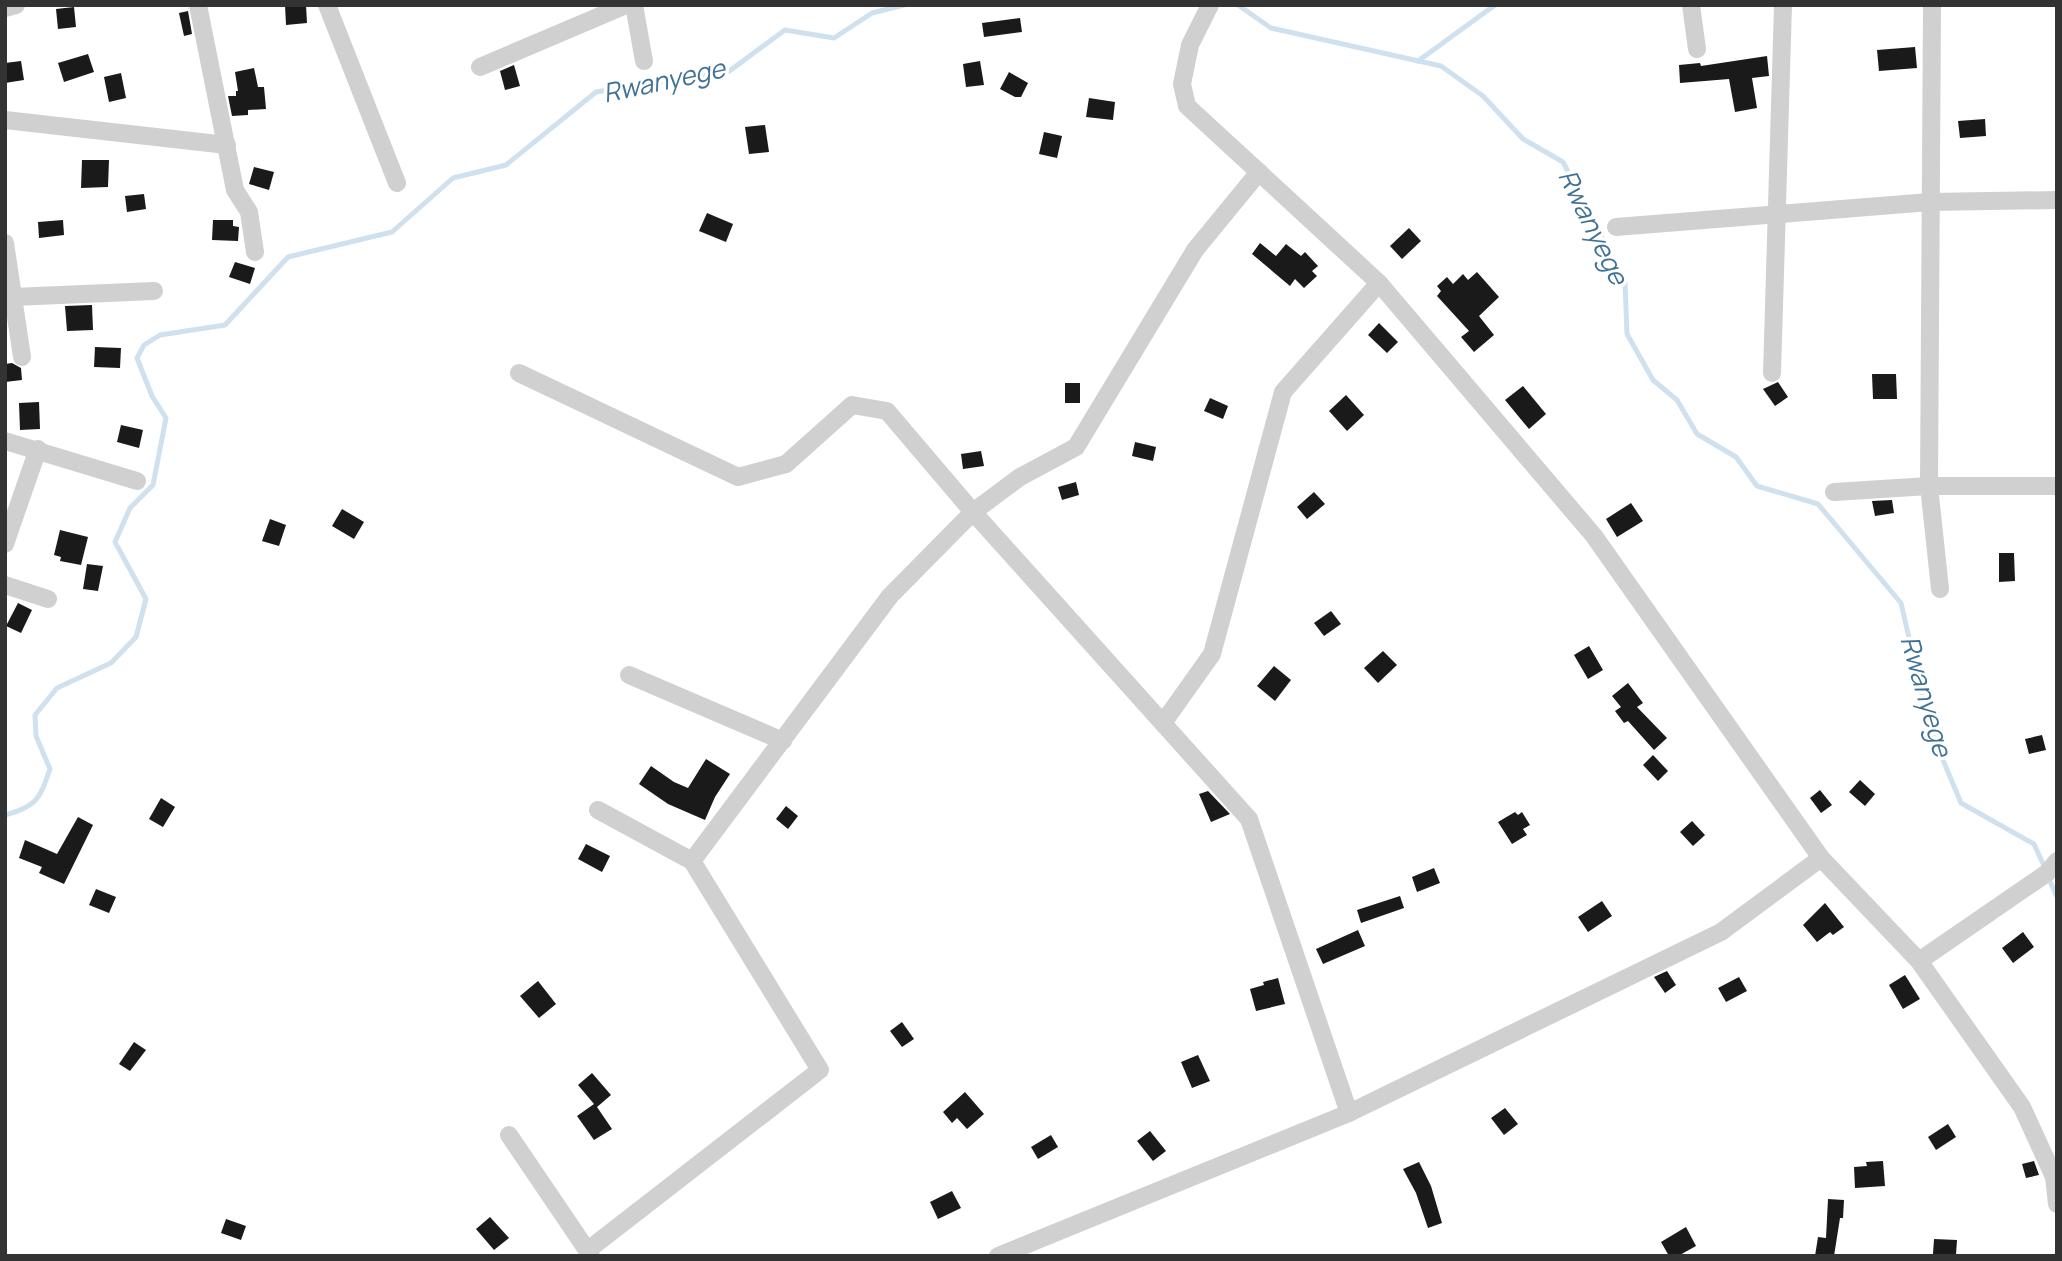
<svg xmlns="http://www.w3.org/2000/svg" width="2062" height="1261" font-family="Manrope,sans-serif">
<style>
.lines{fill:none;stroke-linecap:round;stroke-linejoin:round}
.stream{stroke:#cfe1ee;stroke-width:5}
.building{fill:#1a1a1a}
.minor{stroke:#d0d0d0;stroke-width:18}
.labels{text-anchor:middle;stroke-width:7;stroke-linejoin:round;paint-order:stroke}
.water-label{font-size:26px;font-style:italic;fill:#407296;stroke:#fff}
</style>
<rect width="100%" height="100%" fill="#fff"/>
<g class="lines">
<g class="stream">
<polyline points="1238,5 1271,28 1441,66 1483,96 1523,139 1563,162 1625,282 1627,334 1653,380 1677,400 1697,434 1736,457 1757,486 1818,504 1901,603 1930,729 1961,803 2034,844 2045,868"/>
<polyline points="1418,61 1495,5"/>
<path d="M5 815C37 807 40 798 50 769L36 736 35 715 57 688 111 663 136 637 146 599 115 542 130 508 153 485 166 418 152 396 137 358 144 345 160 335 225 325 288 257 392 232 453 178 506 165 596 92 728 72 785 30 834 38 872 13 904 5"/>
<polyline points="2048,877 2057,897"/>
</g>
</g>
<g class="building">
<polygon points="285,5 306,5 307,23 286,25"/>
<polygon points="74,7 76,27 58,29 56,9"/>
<polygon points="188,11 192,34 184,36 179,13"/>
<polygon points="1020,18 1022,32 984,37 982,23"/>
<polygon points="1915,47 1917,68 1879,71 1877,50"/>
<polygon points="88,54 94,72 64,82 58,63"/>
<polygon points="1767,56 1769,76 1752,78 1757,108 1735,112 1729,79 1680,83 1679,65 1700,63 1701,66"/>
<polygon points="21,61 24,80 5,83 5,63"/>
<polygon points="980,61 984,85 966,87 963,64"/>
<polygon points="514,65 520,86 505,90 500,71"/>
<polygon points="254,68 258,87 264,87 266,109 248,110 248,115 232,116 228,96 236,96 236,91 238,91 235,72"/>
<polygon points="1009,72 1028,83 1021,97 1015,97 1000,89"/>
<polygon points="121,73 126,98 109,102 104,77"/>
<polygon points="1089,98 1115,102 1113,120 1086,117"/>
<polygon points="1985,119 1986,136 1960,138 1958,121"/>
<polygon points="765,125 769,152 749,154 745,127"/>
<polygon points="1044,132 1062,136 1057,158 1039,154"/>
<polygon points="82,160 109,160 108,187 81,188"/>
<polygon points="254,167 274,172 269,190 249,184"/>
<polygon points="144,194 146,209 127,212 125,196"/>
<polygon points="707,213 733,224 726,242 699,231"/>
<polygon points="63,220 64,235 39,238 38,222"/>
<polygon points="213,220 233,220 233,226 239,227 238,241 212,240"/>
<polygon points="1409,228 1421,241 1402,259 1390,246"/>
<polygon points="1260,243 1276,256 1286,244 1301,256 1305,252 1318,266 1312,271 1317,276 1304,288 1295,279 1290,286 1252,254"/>
<polygon points="235,262 255,268 250,284 229,277"/>
<polygon points="1477,272 1499,297 1479,316 1494,335 1474,352 1461,337 1469,331 1437,296 1441,291 1437,286 1447,277 1453,284 1463,274 1468,280"/>
<polygon points="92,305 93,330 67,331 65,306"/>
<polygon points="1379,323 1398,342 1387,353 1368,335"/>
<polygon points="95,347 121,348 120,368 94,367"/>
<polygon points="12,363 21,368 22,380 5,382 5,364"/>
<polygon points="1872,374 1896,374 1897,399 1873,399"/>
<polygon points="1778,382 1788,397 1775,406 1763,389"/>
<rect x="1065" y="383" width="15" height="20"/>
<polygon points="1523,386 1546,414 1529,429 1505,400"/>
<polygon points="1346,395 1364,415 1347,431 1329,411"/>
<polygon points="1210,398 1228,406 1223,419 1204,411"/>
<polygon points="39,402 40,429 20,430 19,403"/>
<polygon points="121,425 143,430 139,448 117,442"/>
<polygon points="1135,442 1156,447 1153,461 1132,456"/>
<polygon points="981,451 984,466 963,469 961,454"/>
<polygon points="1076,482 1079,495 1062,500 1058,487"/>
<polygon points="1314,492 1325,504 1307,519 1297,507"/>
<polygon points="1892,500 1894,513 1875,516 1872,501"/>
<polygon points="1631,503 1643,521 1617,537 1606,519"/>
<polygon points="342,509 364,522 354,539 332,526"/>
<polygon points="270,519 286,525 279,546 262,541"/>
<polygon points="60,530 88,537 81,565 60,561 61,557 54,555"/>
<polygon points="1999,553 2014,553 2015,581 1999,582"/>
<polygon points="87,564 103,566 98,591 83,589"/>
<polygon points="18,603 32,610 21,633 6,626"/>
<polygon points="1331,611 1341,624 1324,636 1314,623"/>
<polygon points="1589,646 1603,670 1588,679 1574,655"/>
<polygon points="1383,651 1397,665 1378,683 1364,668"/>
<polygon points="1274,666 1291,680 1275,701 1257,686"/>
<polygon points="1628,683 1643,703 1637,707 1667,738 1654,750 1628,721 1624,723 1615,711 1621,707 1612,696"/>
<polygon points="2042,735 2046,750 2029,754 2025,739"/>
<polygon points="1653,755 1668,771 1658,781 1643,765"/>
<polygon points="706,759 730,774 715,797 705,820 668,804 639,784 651,766 674,782 688,788"/>
<polygon points="1860,780 1875,794 1865,806 1849,792"/>
<polygon points="1820,790 1832,805 1821,813 1810,798"/>
<polygon points="1208,791 1230,814 1211,822 1199,794"/>
<polygon points="161,798 175,807 163,827 149,819"/>
<polygon points="786,806 798,816 788,829 776,819"/>
<polygon points="1515,812 1518,815 1522,812 1530,825 1523,829 1527,835 1512,844 1498,822"/>
<polygon points="78,817 93,825 64,884 39,873 42,867 19,858 25,840 57,854"/>
<polygon points="1692,821 1705,835 1693,846 1680,832"/>
<polygon points="586,844 610,856 602,872 578,859"/>
<polygon points="1434,868 1440,883 1417,892 1412,877"/>
<polygon points="96,889 116,897 109,913 89,905"/>
<polygon points="1400,896 1404,908 1361,923 1357,910"/>
<polygon points="1602,901 1612,916 1588,932 1578,917"/>
<polygon points="1825,903 1844,927 1833,935 1830,932 1817,942 1803,925"/>
<polygon points="1358,930 1365,946 1323,964 1316,949"/>
<polygon points="2023,932 2034,947 2013,963 2002,948"/>
<polygon points="1667,971 1676,985 1665,993 1654,977"/>
<polygon points="1905,975 1920,999 1903,1009 1889,985"/>
<polygon points="1739,977 1747,991 1726,1002 1718,988"/>
<polygon points="1278,978 1285,1004 1256,1011 1250,989 1264,985 1263,982"/>
<polygon points="538,981 556,1004 539,1018 520,996"/>
<polygon points="902,1022 914,1039 902,1047 890,1031"/>
<polygon points="134,1042 146,1050 130,1071 119,1064"/>
<polygon points="1198,1055 1210,1081 1192,1088 1181,1062"/>
<polygon points="592,1073 611,1095 597,1107 612,1129 594,1140 577,1116 594,1104 578,1085"/>
<polygon points="965,1092 984,1114 967,1129 957,1118 952,1123 943,1112"/>
<polygon points="1505,1108 1518,1124 1504,1135 1491,1118"/>
<polygon points="1948,1124 1956,1137 1936,1150 1928,1137"/>
<polygon points="1150,1131 1166,1151 1153,1161 1137,1141"/>
<polygon points="1051,1135 1058,1147 1038,1159 1031,1147"/>
<polygon points="1883,1161 1885,1186 1855,1188 1854,1167 1867,1166 1866,1162"/>
<polygon points="2034,1161 2039,1175 2026,1178 2022,1164"/>
<polygon points="1419,1162 1431,1186 1442,1223 1428,1228 1416,1193 1403,1169"/>
<polygon points="952,1191 961,1208 938,1219 930,1202"/>
<polygon points="1828,1199 1844,1200 1843,1218 1840,1218 1834,1256 1815,1256 1818,1237 1826,1238"/>
<polygon points="490,1217 509,1238 494,1250 476,1229"/>
<polygon points="226,1219 246,1226 241,1240 221,1233"/>
<polygon points="1686,1227 1696,1246 1678,1256 1669,1256 1661,1242"/>
<polygon points="1934,1239 1957,1240 1956,1255 1933,1254"/>
</g>
<g class="lines">
<g class="minor">
<polyline points="198,5 235,190 249,212 255,252"/>
<polyline points="327,5 397,183"/>
<polyline points="634,5 644,61"/>
<polyline points="1210,5 1190,45 1182,84 1187,106 1379,283 1594,536 1821,858 1919,961 2022,1107 2054,1177 2057,1204"/>
<polyline points="1691,5 1697,49"/>
<polyline points="1932,5 1929,486 1940,589"/>
<polyline points="5,8 16,5"/>
<polyline points="480,67 626,5"/>
<polyline points="5,120 227,145"/>
<polyline points="1616,227 1930,202 2057,200"/>
<polyline points="5,243 22,357"/>
<polyline points="13,297 154,291"/>
<polyline points="519,373 738,477 786,464 852,405 887,411 973,512 1249,819 1349,1113"/>
<polyline points="1772,373 1783,5"/>
<polyline points="5,441 137,481"/>
<polyline points="1834,492 1929,486 2057,486"/>
<polyline points="5,544 38,449"/>
<polyline points="5,585 48,599"/>
<polyline points="629,675 783,741"/>
<polyline points="1163,723 1212,654 1283,392 1379,283"/>
<polyline points="692,861 890,596 973,512 1020,477 1076,447 1195,250 1259,172"/>
<polyline points="1919,961 2047,873 2057,861"/>
<polyline points="509,1135 591,1256"/>
<polyline points="588,1250 820,1070 692,861 598,810"/>
<polyline points="998,1256 1349,1113 1721,932 1821,858"/>
</g>
</g>
<g class="labels">
<g class="water-label">
<text transform="translate(664 81) rotate(-12)" y="9">Rwanyege</text>
<text transform="translate(1593 227) rotate(64)" y="9">Rwanyege</text>
<text transform="translate(1926 696) rotate(74)" y="9">Rwanyege</text>
</g>
</g>
<rect width="2062" height="1261" fill="none" stroke="#333333" stroke-width="14"/>
</svg>
